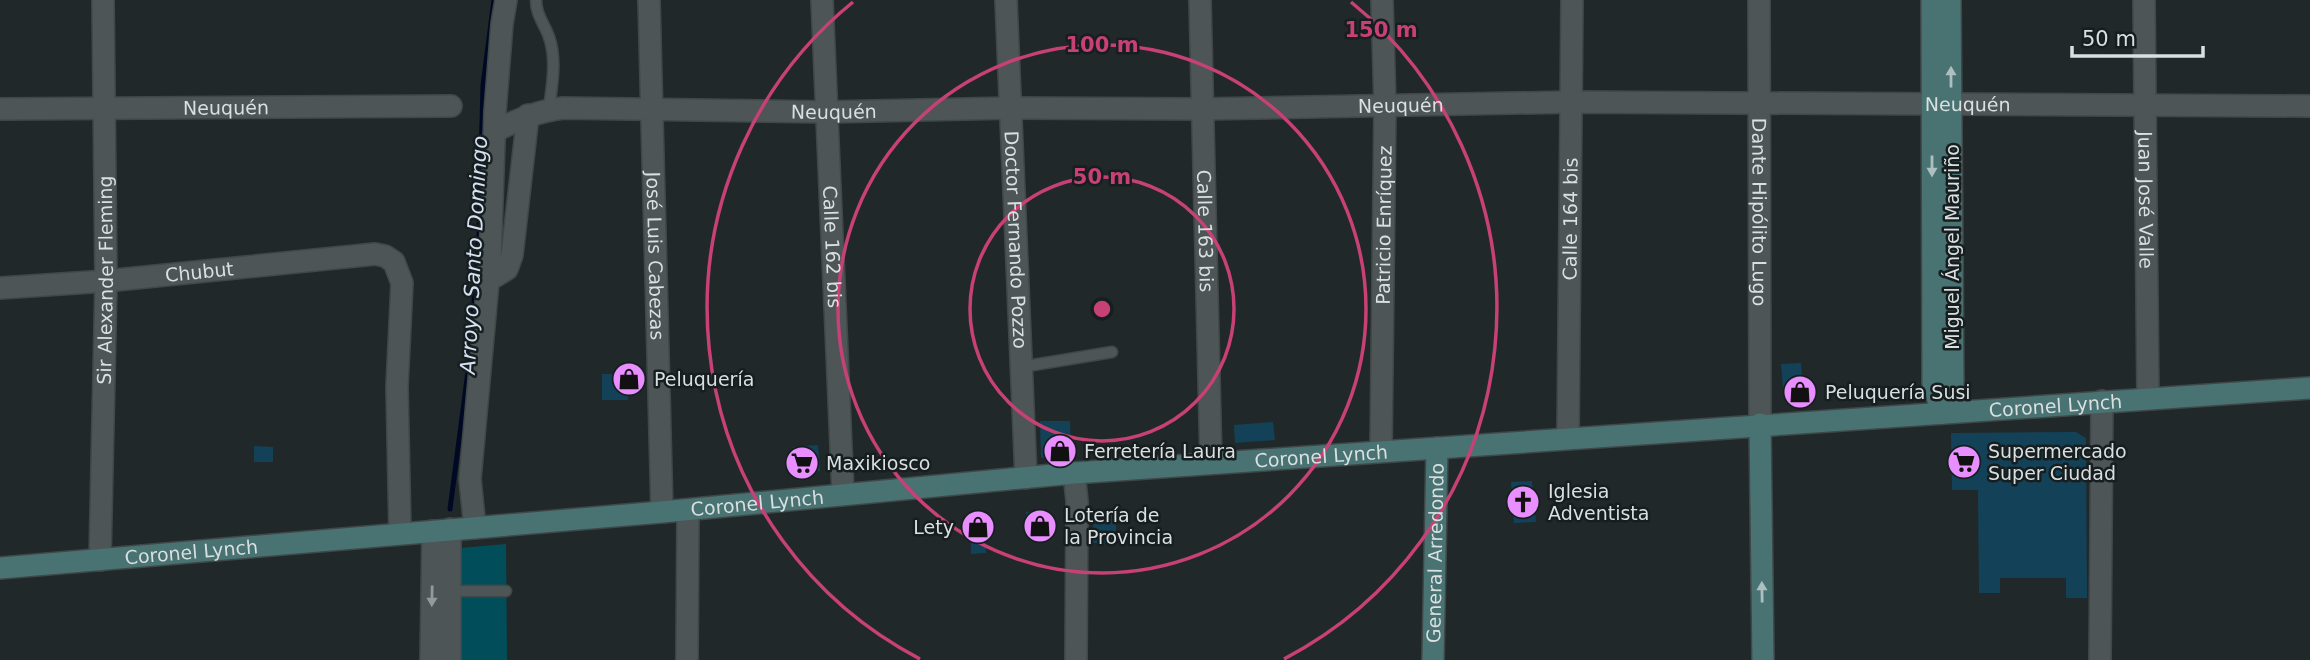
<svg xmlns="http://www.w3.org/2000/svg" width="2310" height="660" font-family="'DejaVu Sans',sans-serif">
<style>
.green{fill:#014e5a}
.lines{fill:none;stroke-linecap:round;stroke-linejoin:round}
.stream{stroke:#000924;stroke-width:5}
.building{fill:#134258}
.lane-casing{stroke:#404748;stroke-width:13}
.street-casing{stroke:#404748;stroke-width:24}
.secondary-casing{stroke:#404748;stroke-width:24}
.lane{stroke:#4d5557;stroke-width:10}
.street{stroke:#4d5557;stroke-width:21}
.secondary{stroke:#487372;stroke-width:21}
.oneway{fill:#aebfbf}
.oneway2{fill:#949a9c}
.ring{fill:none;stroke:#c74076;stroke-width:3.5}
.labels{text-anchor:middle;stroke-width:5;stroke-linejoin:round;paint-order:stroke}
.street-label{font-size:19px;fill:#dadfe0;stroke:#171e20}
.poi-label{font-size:19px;fill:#dadfe0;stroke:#171e20;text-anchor:start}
.water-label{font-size:21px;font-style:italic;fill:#d5e2f3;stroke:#171e20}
.centre{fill:#c74076;stroke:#171e20;stroke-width:3.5}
.ring-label{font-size:21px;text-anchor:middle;font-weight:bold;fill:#c74076;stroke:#171e20;stroke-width:5;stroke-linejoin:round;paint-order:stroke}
</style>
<rect width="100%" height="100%" fill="#212829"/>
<polygon class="green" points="506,544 507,660 456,660 459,548"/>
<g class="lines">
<polyline class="stream" points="450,509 470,356 479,235 483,85 494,0"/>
</g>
<g class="building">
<polygon points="1801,363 1804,399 1784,400 1781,364"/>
<rect x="602" y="374" width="26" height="26"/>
<polygon points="1040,421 1070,421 1071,457 1041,458"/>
<polygon points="1273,422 1275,440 1235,443 1234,425"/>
<polygon points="2076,432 2086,438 2087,598 2066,598 2066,578 2000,578 2000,593 1979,593 1978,490 1952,490 1951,433"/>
<polygon points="818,445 820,471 794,473 793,447"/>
<polygon points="254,446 273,447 273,462 254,462"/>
<polygon points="1532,481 1536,522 1514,523 1511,482"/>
<polygon points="1116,509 1116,543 1093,543 1093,516 1102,510"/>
<polygon points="1046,511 1053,518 1054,535 1028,537 1026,512"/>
<polygon points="985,521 986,553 971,554 970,522"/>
</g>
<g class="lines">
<defs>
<g id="lane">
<path d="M536 0C536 15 544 23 549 37 557 60 552 85 549 109"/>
<polyline points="1021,367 1112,352"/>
<polyline points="451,591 506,591"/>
</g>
<g id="street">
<path id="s1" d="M649 0 662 512"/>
<path id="s2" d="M822 0 843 494"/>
<path id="s3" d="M1006 0 1026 478"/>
<path id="s4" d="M1200 0 1211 463"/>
<path id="s5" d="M1759 0 1760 424"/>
<path id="s6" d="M2144 0 2148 398"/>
<path id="s7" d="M0 109 451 106"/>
<path id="s8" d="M495 131C517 120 538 111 563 108L827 112 1011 108 1202 109 1572 102 2310 106"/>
<polyline points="489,280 507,269 512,255 528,115"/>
<path id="s9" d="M0 288 106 281 375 254 385 256 394 262 402 283 397 386 400 533"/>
<path id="s10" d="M1568 438 1572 0"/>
<path id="s11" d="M1381 451 1385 106 1382 0"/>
<polyline points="1074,473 1077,501 1076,660"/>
<polyline points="475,528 470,479 490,260 495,112 502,24 506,0"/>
<polyline points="450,529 450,660"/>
<path id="s12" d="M100 560 106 281 103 0"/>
<polyline points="431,660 433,531"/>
<polyline points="687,660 688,510"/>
<polyline points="2100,660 2102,401"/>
</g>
<g id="secondary">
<polyline points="1932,0 1933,384 1942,413"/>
<polyline points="1942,413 1953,384 1950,0"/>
<polyline points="1760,424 1763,660"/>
<path id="s13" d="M0 568 662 512 1074 473 2310 388"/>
<path id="s14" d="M1433 660 1437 448"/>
</g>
</defs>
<use href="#lane" class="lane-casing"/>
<use href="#street" class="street-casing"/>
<use href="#secondary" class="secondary-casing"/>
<use href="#lane" class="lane"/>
<use href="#street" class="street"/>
<use href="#secondary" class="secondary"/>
</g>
<defs><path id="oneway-solid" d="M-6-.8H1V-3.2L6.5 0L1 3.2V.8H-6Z" transform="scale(1.75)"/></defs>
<g class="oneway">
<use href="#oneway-solid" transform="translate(1951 77) rotate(-90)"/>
<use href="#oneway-solid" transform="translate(1932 166) rotate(90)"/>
<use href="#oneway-solid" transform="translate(1762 592) rotate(-91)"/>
</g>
<use class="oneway2" href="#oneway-solid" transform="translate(432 596) rotate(91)"/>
<g class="ring">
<circle cx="1102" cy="309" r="132"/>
<circle cx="1102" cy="309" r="264"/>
<path d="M920 659A395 395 0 0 1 853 2M1351 2A395 395 0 0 1 1284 659"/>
</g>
<defs>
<symbol id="shop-disc" viewBox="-11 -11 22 22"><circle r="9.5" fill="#e88eff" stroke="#171e20"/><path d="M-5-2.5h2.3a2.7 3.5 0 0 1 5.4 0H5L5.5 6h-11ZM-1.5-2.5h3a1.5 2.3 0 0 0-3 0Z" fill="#111"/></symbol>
<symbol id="supermarket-disc" viewBox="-11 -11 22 22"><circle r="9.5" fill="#e88eff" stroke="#171e20"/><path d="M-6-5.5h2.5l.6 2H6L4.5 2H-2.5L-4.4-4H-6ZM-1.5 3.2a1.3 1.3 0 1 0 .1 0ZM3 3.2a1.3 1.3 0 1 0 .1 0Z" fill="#111"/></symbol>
<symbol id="church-disc" viewBox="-11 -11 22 22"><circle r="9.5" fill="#e88eff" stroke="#171e20"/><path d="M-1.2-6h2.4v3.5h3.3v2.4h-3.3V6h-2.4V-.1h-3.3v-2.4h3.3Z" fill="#111"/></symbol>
</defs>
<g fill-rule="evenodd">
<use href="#shop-disc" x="610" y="360" width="38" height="38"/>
<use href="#shop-disc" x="1781" y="373" width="38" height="38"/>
<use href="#shop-disc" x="1041" y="432" width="38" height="38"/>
<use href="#supermarket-disc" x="1945" y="443" width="38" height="38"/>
<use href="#supermarket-disc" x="783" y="444" width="38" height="38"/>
<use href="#church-disc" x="1504" y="483" width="38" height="38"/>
<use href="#shop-disc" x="1021" y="507" width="38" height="38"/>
<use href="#shop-disc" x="959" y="508" width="38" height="38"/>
</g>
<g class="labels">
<g class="street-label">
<text dy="7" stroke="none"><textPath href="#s8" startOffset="1477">Neuquén</textPath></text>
<text dy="7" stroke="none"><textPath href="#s8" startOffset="910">Neuquén</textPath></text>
<text dy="7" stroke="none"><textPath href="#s7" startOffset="226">Neuquén</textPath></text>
<text dy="7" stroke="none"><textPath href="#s8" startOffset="343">Neuquén</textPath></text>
<text dy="7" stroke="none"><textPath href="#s6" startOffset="200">Juan José Valle</textPath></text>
<text dy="7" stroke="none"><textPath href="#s5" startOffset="212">Dante Hipólito Lugo</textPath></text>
<text dy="7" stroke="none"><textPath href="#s10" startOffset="219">Calle 164 bis</textPath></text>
<text dy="7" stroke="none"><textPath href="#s11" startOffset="226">Patricio Enríquez</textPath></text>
<text dy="7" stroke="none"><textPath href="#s4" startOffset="231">Calle 163 bis</textPath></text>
<text dy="7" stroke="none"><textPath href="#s3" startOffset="240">Doctor Fernando Pozzo</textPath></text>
<text dy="7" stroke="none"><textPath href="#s2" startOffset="247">Calle 162 bis</textPath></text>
<text transform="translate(1952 247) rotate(-90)" y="7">Miguel Ángel Mauriño</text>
<text dy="7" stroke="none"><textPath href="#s1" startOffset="256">José Luis Cabezas</textPath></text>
<text dy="7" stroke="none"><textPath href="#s9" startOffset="200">Chubut</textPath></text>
<text dy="7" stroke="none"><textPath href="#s12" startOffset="280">Sir Alexander Fleming</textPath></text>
<text dy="7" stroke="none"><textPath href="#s13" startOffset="2062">Coronel Lynch</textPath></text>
<text dy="7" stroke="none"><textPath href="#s13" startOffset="1326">Coronel Lynch</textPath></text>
<text dy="7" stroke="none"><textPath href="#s13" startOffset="760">Coronel Lynch</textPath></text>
<text dy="7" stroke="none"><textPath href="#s13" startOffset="192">Coronel Lynch</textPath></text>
<text dy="7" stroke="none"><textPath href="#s14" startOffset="107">General Arredondo</textPath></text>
</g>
<g class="poi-label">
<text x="654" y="386">Peluquería</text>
<text x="1825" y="399">Peluquería Susi</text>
<text x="1084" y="458">Ferretería Laura</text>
<text x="1988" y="458">Supermercado<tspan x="1988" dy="22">Super Ciudad</tspan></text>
<text x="826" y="470">Maxikiosco</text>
<text x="1548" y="498">Iglesia<tspan x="1548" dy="22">Adventista</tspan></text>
<text x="1064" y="522">Lotería de<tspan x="1064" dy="22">la Provincia</tspan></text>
<text x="954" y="534" text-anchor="end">Lety</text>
</g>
<g class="water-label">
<text transform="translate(474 255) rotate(-87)" y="7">Arroyo Santo Domingo</text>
</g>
</g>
<circle cx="1102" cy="309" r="10" class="centre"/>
<g class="ring-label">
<text x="1381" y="37">150 m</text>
<text x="1102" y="52">100 m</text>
<text x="1102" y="184">50 m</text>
</g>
<path d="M2072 46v10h131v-10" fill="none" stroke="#dadfe0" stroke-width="3.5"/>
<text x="2082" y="46" font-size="21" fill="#dadfe0" stroke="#171e20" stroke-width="5" paint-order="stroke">50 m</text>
</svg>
